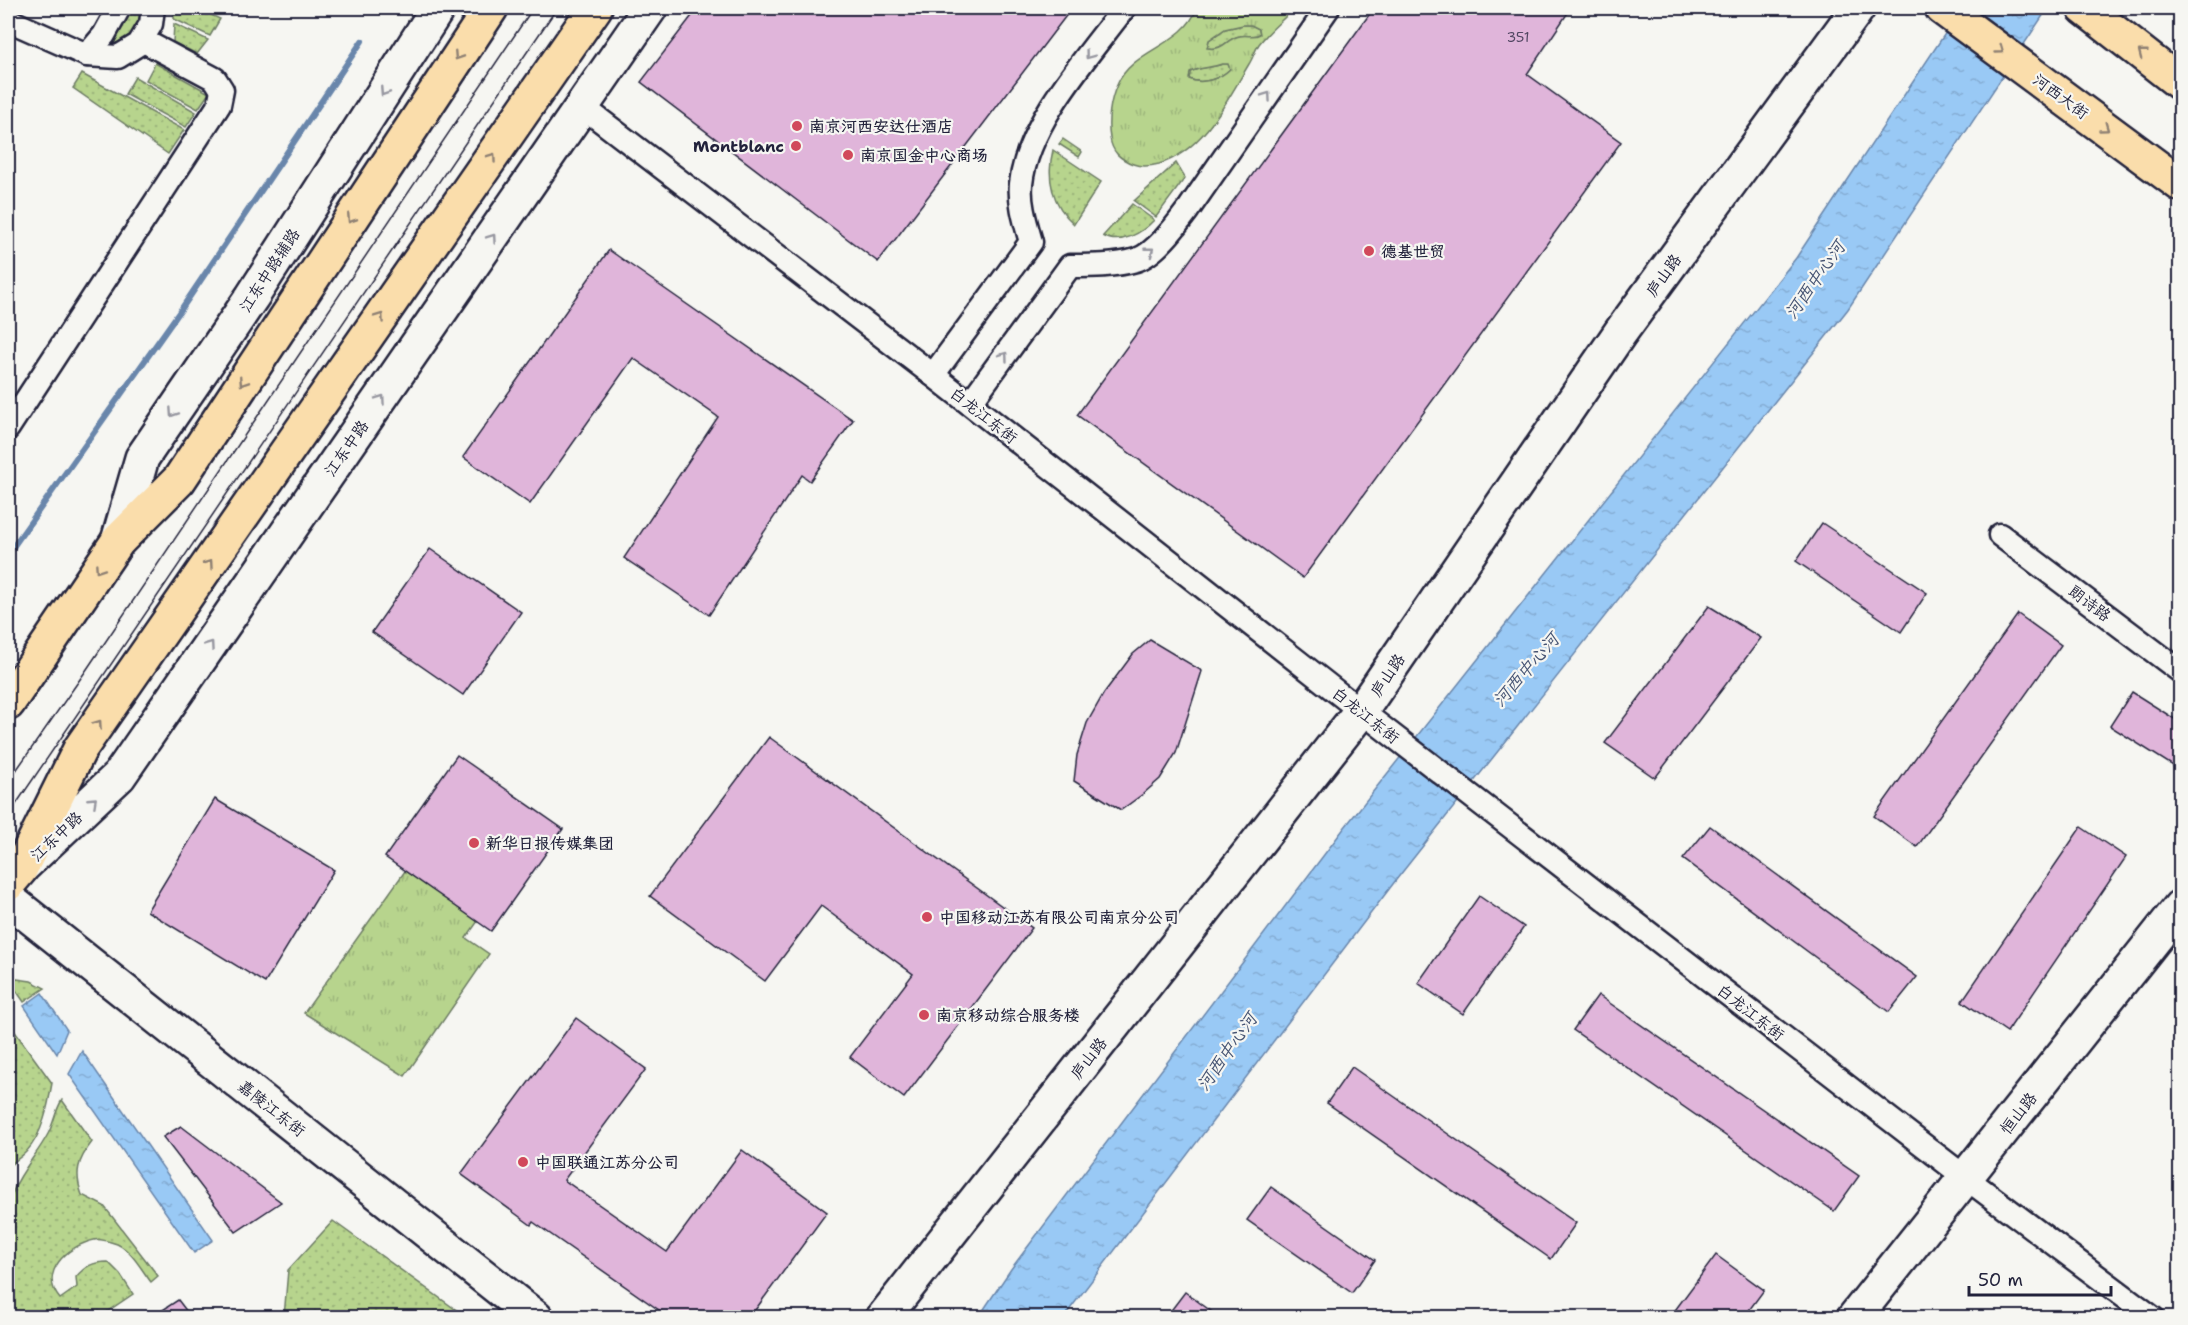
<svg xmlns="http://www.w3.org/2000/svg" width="2188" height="1325" font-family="'Shantell Sans','LXGW WenKai TC',sans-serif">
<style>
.grass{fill:url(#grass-dots);stroke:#6c7b64;stroke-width:1.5}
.park{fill:url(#park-tufts);stroke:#6c7b64;stroke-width:1.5;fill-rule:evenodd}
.water{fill:url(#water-ripples);stroke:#6986ab;stroke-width:1.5}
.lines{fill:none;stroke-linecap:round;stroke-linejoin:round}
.stream{stroke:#6986ab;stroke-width:6}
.building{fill:#e0b5da;stroke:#22223b;stroke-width:1.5}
.street-casing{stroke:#22223b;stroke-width:27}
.secondary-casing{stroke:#22223b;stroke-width:38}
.primary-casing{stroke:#22223b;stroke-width:38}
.street{stroke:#f6f6f2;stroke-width:22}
.secondary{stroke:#f6f6f2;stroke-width:33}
.primary{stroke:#faddab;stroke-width:33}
.tram{stroke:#22223b;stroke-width:1.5}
.oneway{stroke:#8e8073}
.oneway2{stroke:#9797a0}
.poi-dot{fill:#d1495b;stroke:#f6f6f2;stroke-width:2}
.labels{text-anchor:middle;stroke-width:4.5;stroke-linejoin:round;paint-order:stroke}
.number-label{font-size:14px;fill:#524763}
.street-label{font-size:16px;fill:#22223b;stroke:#f6f6f2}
.poi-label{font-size:16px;font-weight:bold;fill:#22223b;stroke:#f6f6f2;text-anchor:start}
.water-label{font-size:18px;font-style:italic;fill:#465473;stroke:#f6f6f2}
</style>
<defs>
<pattern id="grass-dots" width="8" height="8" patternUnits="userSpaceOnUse" patternTransform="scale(1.5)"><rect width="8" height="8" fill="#b7d48d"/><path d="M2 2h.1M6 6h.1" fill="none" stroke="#9db67b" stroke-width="1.8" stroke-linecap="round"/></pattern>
<pattern id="park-tufts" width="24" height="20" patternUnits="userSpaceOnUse" patternTransform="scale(1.5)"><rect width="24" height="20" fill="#b7d48d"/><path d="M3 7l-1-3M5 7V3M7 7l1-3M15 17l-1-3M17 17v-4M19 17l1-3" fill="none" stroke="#9db67b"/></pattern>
<pattern id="water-ripples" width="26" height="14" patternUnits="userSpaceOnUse" patternTransform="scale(1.5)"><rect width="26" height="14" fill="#99c9f5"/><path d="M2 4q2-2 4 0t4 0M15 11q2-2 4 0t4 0" fill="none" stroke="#84acd3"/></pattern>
</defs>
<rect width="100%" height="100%" fill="#f6f6f2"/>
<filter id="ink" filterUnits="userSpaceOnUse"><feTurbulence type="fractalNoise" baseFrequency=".0167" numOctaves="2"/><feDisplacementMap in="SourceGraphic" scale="12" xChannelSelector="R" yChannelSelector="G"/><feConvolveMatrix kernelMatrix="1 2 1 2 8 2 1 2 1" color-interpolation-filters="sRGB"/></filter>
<g filter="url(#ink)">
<g class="grass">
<path d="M128 8H142C142 30 134 42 111 44Z"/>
<polygon points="174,8 196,8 220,19 210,36 174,19"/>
<polygon points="174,24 208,40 197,54 173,42"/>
<path d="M1243 25H1251L1259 29 1260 34C1253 38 1247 34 1240 36 1226 38 1225 51 1207 48L1209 40 1225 29Z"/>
<polygon points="155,63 209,93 198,109 146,80"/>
<path d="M1222 64H1228L1230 69C1220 79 1202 85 1189 79L1190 72C1200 67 1212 68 1222 64Z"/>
<polygon points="82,74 184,130 168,154 73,88"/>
<polygon points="135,77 196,112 186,127 125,94"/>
<polygon points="1063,139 1082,152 1079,157 1059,144"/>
<path d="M1053 150 1101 182 1074 224C1052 205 1046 178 1053 150Z"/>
<polygon points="1176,163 1185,178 1156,217 1134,201"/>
<path d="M1132 204 1154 220C1142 233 1120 246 1103 236Z"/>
<polygon points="17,979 31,981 45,988 24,1002 9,980"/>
<path d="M8 1022 52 1083C48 1106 43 1134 26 1152 20 1158 13 1162 8 1167Z"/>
<path d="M62 1100 92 1142C78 1160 74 1173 82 1195L104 1206 158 1276 151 1282C141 1269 132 1251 117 1244 111 1242 99 1238 94 1240 67 1246 38 1273 60 1299L77 1287 76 1277C85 1266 93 1262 108 1262L120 1274 133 1294 99 1317H8C7 1299 10 1281 10 1262 10 1239 4 1211 14 1189 22 1170 38 1153 48 1134 54 1123 55 1111 62 1100Z"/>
<polygon points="333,1221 466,1317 284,1317 288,1270"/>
</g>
<g class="park">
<path d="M1197 8H1294C1283 20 1269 31 1259 44 1255 50 1253 58 1249 64 1227 101 1203 151 1159 164 1151 166 1141 167 1133 164 1120 159 1112 152 1110 138 1107 122 1110 100 1117 85 1133 48 1184 46 1197 8ZM1243 25H1251L1259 29 1260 34C1253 38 1247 34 1240 36 1226 38 1225 51 1207 48L1209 40 1225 29ZM1222 64H1228L1230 69C1220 79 1202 85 1189 79L1190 72C1199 67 1212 68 1222 64Z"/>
<polygon points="405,871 478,921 466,938 489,954 405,1076 304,1013"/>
</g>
<g class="water">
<polygon points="1962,8 2048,8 1848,309 1396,880 1064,1317 978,1318 1011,1269 1345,827 1796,258"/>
<polygon points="42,993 67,1030 57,1054 24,1006"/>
<polygon points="82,1051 213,1240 194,1253 69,1074"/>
</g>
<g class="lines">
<polyline class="stream" points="8,554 180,311 362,41"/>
</g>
<g class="building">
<polygon points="698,8 1072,8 878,262 641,82"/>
<polygon points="1374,8 1571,8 1527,74 1621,142 1303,578 1077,415"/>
<polygon points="609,250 853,420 810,481 802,475 709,615 624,558 718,417 633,358 530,504 463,457"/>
<polygon points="1822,523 1927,593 1901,632 1796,561"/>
<polygon points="430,549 521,612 463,695 372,632"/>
<polygon points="1709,606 1761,638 1655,778 1605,743"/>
<polygon points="2018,614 2061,645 1917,847 1874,816"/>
<polygon points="1150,640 1202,671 1176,753 1160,779 1143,794 1121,810 1074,781 1077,755 1087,723 1104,693 1133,654"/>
<polygon points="2132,692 2181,723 2181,771 2110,726"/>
<polygon points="769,737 1032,928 904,1098 850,1057 913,974 821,906 765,981 650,896"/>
<polygon points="457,755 563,829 491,931 385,857"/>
<polygon points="215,799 334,870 265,983 147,911"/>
<polygon points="1710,826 1917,977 1889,1012 1683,859"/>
<polygon points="2081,827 2126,857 2007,1032 1962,1001"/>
<polygon points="1479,896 1524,927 1463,1014 1418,983"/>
<polygon points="1598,995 1859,1176 1834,1211 1573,1030"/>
<polygon points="576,1018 646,1069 564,1180 667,1252 742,1150 827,1212 750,1317 669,1317 533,1222 531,1225 461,1174"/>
<polygon points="1352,1067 1576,1223 1551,1259 1327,1103"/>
<polygon points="181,1126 281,1202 236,1232 163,1137"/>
<polygon points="1271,1187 1375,1260 1352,1293 1247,1220"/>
<polygon points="1716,1255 1764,1290 1744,1317 1670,1317"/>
<polygon points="1185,1292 1219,1317 1166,1317"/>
<polygon points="178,1300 191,1317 152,1317"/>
</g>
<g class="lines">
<defs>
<g id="street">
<polyline points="8,20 87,55 118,57 139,44 151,24 153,8"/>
<polyline points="87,55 104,35 119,8"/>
<polyline points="583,107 933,375 1361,711 1966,1178 2153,1318"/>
<path d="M933 375 1031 242C1026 224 1019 203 1021 184 1027 123 1089 55 1124 8"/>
<path d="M970 403 1070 266C1092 266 1115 266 1136 260 1156 254 1178 223 1190 207L1328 8"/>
<polyline points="8,428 219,105 222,90 215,79 142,40"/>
<polyline points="2000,535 2180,671"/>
</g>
<g id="secondary">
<polyline points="118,541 142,458 252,297 438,8"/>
<polyline points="21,868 119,776 650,8"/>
<polyline points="8,899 536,1318"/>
<polyline points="883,1318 1361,711 1620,333 1858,8"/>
<polyline points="1854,1318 2180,907"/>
</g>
<g id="primary">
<polyline points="1942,8 2180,184"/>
<polyline points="2084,8 2180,83"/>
<polyline points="8,703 118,541 179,480 491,8"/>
<polyline points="8,884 20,870 80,749 595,8"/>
</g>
</defs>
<use href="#street" class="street-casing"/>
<use href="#secondary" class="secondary-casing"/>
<use href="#primary" class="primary-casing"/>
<use href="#street" class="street"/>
<use href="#secondary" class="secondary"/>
<use href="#primary" class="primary"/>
<g class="tram">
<polyline points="8,782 85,672 533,8"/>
<polyline points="8,816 557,8"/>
</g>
</g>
<defs><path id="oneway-chevron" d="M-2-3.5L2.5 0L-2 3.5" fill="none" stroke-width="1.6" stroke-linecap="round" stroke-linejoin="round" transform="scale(1.5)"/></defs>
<g class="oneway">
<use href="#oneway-chevron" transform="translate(2000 50) rotate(36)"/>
<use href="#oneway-chevron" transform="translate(2142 53) rotate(-142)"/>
<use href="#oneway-chevron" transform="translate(458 56) rotate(123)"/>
<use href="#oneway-chevron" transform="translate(2105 128) rotate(36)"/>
<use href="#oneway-chevron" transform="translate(492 157) rotate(-55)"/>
<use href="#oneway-chevron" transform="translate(351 219) rotate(123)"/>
<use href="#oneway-chevron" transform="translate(380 317) rotate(-55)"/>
<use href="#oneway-chevron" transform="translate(243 382) rotate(123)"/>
<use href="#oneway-chevron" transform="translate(209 564) rotate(-55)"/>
<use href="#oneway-chevron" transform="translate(99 569) rotate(124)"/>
<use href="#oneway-chevron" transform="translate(98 724) rotate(-55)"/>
</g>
<g class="oneway2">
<use href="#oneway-chevron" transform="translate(1089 55) rotate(127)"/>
<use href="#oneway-chevron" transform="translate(384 92) rotate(123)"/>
<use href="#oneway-chevron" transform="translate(1267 96) rotate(-55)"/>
<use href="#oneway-chevron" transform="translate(492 238) rotate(-55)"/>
<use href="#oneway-chevron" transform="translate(1150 251) rotate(-38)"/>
<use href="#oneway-chevron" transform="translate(1004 356) rotate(-54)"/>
<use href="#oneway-chevron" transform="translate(381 399) rotate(-55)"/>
<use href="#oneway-chevron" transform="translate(173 413) rotate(124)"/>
<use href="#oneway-chevron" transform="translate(210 645) rotate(-55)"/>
<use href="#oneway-chevron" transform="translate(93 801) rotate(-43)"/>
</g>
</g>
<g class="poi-dot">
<circle cx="797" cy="126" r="6"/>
<circle cx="796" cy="146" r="6"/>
<circle cx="848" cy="155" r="6"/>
<circle cx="1369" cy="251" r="6"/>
<circle cx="474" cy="843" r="6"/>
<circle cx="927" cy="917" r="6"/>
<circle cx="924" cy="1015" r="6"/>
<circle cx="523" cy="1162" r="6"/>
</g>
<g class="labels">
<g class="number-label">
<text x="1518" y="42">351</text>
</g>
<g class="street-label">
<text transform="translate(2061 96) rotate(36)" y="6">河西大街</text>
<text transform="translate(269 270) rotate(-57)" y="6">江东中路辅路</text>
<text transform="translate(1663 275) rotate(-54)" y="6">庐山路</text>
<text transform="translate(984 415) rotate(38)" y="6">白龙江东街</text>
<text transform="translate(346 448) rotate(-55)" y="6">江东中路</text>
<text transform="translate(2090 603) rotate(37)" y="6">朗诗路</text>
<text transform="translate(1387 675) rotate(-56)" y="6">庐山路</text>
<text transform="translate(1366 715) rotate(38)" y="6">白龙江东街</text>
<text transform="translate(56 836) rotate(-43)" y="6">江东中路</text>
<text transform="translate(1751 1012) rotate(38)" y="6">白龙江东街</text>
<text transform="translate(1088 1058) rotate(-52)" y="6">庐山路</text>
<text transform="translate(272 1108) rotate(38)" y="6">嘉陵江东街</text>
<text transform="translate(2018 1113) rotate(-52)" y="6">恒山路</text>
</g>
<g class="poi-label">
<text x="809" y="132">南京河西安达仕酒店</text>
<text x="784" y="152" text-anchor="end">Montblanc</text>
<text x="860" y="161">南京国金中心商场</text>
<text x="1381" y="257">德基世贸</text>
<text x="486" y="849">新华日报传媒集团</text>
<text x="939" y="923">中国移动江苏有限公司南京分公司</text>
<text x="936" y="1021">南京移动综合服务楼</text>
<text x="535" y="1168">中国联通江苏分公司</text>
</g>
<g class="water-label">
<text transform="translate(1815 280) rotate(-55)" y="6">河西中心河</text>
<text transform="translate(1526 670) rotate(-49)" y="6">河西中心河</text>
<text transform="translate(1227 1052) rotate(-55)" y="6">河西中心河</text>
</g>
</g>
<rect width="2188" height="1325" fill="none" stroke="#f6f6f2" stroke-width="30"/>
<rect x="15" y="15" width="2158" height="1295" fill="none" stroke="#22223b" stroke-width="2" filter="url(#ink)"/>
<path d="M1969 1286v9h142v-9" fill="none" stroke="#22223b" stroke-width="3"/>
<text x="1978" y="1286" font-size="18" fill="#22223b" stroke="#f6f6f2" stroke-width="4.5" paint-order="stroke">50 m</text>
</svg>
